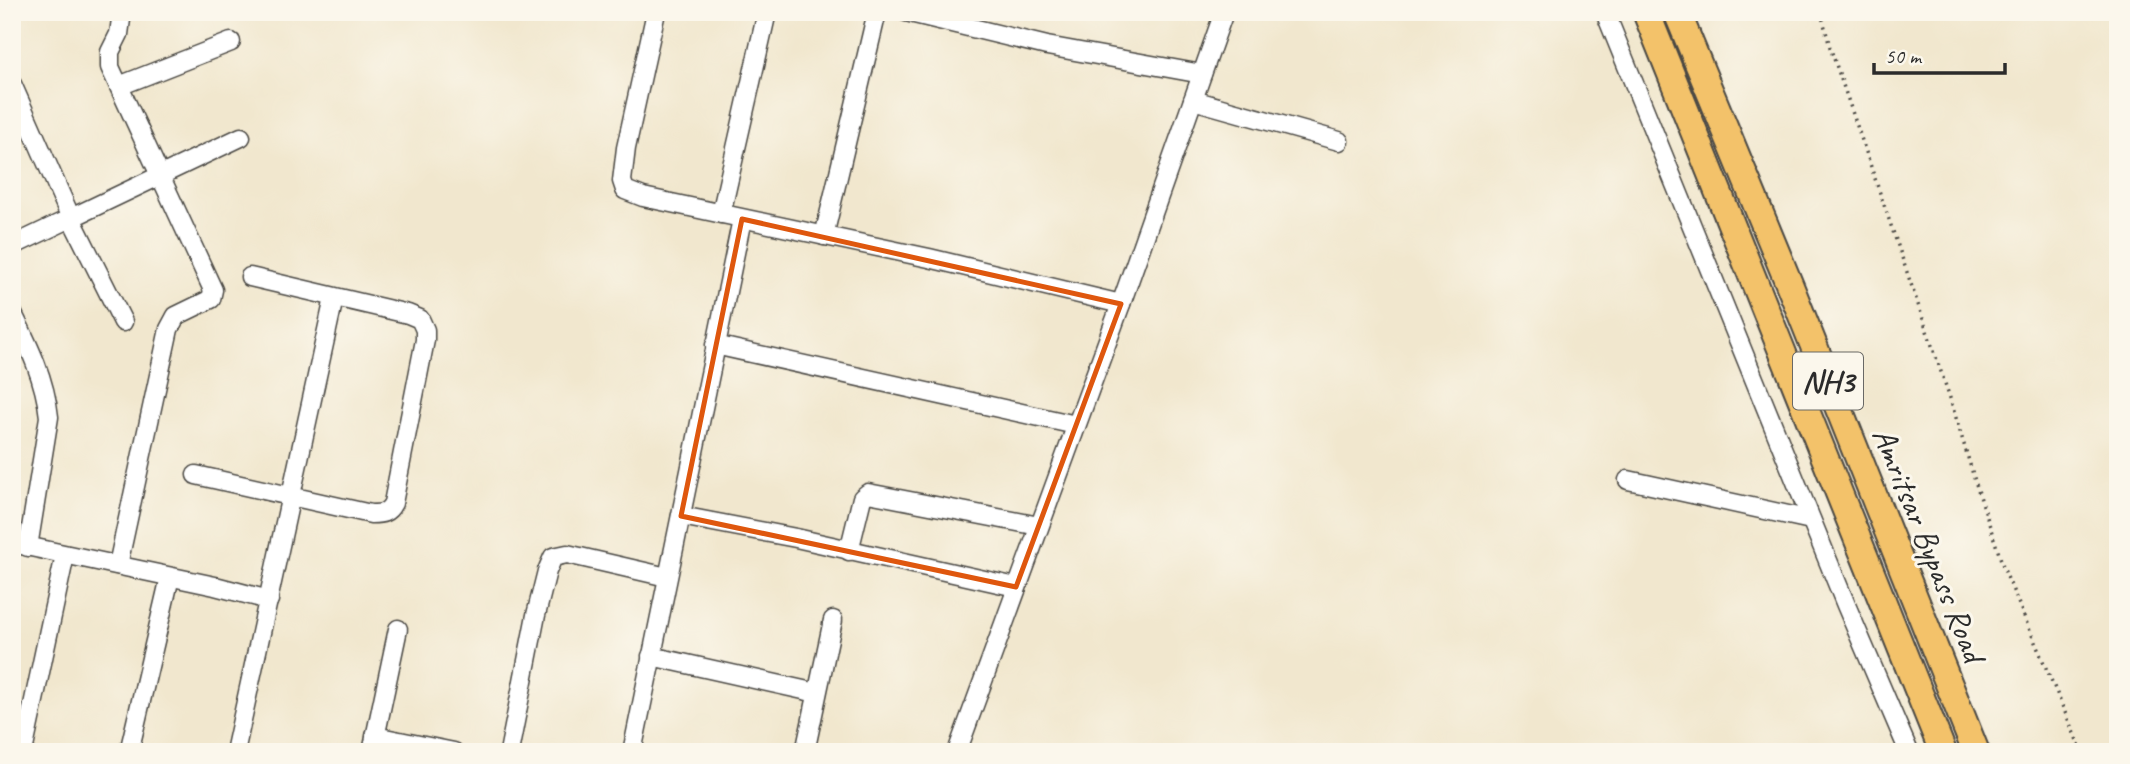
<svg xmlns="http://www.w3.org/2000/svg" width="2130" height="764" font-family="Caveat,sans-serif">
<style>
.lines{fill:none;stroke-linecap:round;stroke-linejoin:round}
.minor-casing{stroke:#494743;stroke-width:21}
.highway-casing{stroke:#494743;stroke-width:30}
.path{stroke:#494743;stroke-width:3.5;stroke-dasharray:2 5;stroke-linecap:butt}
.minor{stroke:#fff;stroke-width:18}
.highway{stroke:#f3c26a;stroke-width:26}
.marked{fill:none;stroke:#df570e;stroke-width:5;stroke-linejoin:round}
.labels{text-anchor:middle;stroke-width:6;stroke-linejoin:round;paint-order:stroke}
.shield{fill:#fbf7ec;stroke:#696865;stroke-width:2}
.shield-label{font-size:32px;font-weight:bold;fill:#2b2b2b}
.street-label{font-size:33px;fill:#2b2b2b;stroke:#fbf7ec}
</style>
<rect width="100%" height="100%" fill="#fbf7ec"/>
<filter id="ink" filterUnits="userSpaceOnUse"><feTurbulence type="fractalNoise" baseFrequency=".0143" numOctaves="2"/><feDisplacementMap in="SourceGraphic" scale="14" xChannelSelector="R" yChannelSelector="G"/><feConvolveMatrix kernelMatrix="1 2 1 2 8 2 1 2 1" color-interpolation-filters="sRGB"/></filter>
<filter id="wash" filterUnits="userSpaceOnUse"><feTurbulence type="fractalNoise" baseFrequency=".00686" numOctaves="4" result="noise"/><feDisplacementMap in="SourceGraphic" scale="28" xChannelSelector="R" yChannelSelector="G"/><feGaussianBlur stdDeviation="1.57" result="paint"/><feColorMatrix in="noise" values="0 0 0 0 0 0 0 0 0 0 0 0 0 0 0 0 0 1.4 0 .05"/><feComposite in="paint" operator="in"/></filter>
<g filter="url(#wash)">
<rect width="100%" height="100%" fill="#f1e7ce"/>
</g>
<g filter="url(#ink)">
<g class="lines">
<defs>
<g id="minor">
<polyline points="656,12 626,148 622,181 625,190 643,197 929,258 1121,304"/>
<polyline points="906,12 1047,46 1202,74"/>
<polyline points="1605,12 1846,605 1909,752"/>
<polyline points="12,84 71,218 12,246"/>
<polyline points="119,86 231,42"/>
<polyline points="1193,100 1339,141"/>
<polyline points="721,214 767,12"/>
<polyline points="824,236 877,12"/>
<path d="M12 312C29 346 45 379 49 417L28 547"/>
<polyline points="123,322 71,218 241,137"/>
<polyline points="715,345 1076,425"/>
<path d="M196 475 371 514C382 514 388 513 393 503L425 340V330L420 319 408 314 250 277"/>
<polyline points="1628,480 1811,520"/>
<polyline points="681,516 796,538 1016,587"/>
<polyline points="12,543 215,586 269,600"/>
<polyline points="849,551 862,498 868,493 1039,526"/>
<polyline points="118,565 169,329 176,316 211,299 213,290 110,67 110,52 119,34 122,12"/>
<polyline points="651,656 817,693"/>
<polyline points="375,736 454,752"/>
<polyline points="23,752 65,555"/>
<polyline points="129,752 170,577"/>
<polyline points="235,752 334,298"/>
<polyline points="372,752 398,629"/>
<polyline points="509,752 536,615 547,571 553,557 567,554 667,577"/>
<polyline points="632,752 742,219"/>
<polyline points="805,752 833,620"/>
<polyline points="957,752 1121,304 1224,12"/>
</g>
<g id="highway">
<polyline points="1646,12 1943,752"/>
<polyline points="1677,12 1790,286 1976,752"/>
</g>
</defs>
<use href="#minor" class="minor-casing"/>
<use href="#highway" class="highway-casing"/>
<polyline class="path" points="1821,12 1830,47 1950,398 1975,481 2005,572 2082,752"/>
<use href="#minor" class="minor"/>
<use href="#highway" class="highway"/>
</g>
</g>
<path class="marked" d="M742 219 1121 304 1016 587 681 516Z"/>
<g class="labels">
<rect class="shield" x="1793" y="352.5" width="70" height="57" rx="5"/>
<g class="shield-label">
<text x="1828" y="392">NH3</text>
</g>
<g class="street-label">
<text transform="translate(1930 544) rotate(68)" y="12">Amritsar Bypass Road</text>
</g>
</g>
<rect width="2130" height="764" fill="none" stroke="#fbf7ec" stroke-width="42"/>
<path d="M1874 63v10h131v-10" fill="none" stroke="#2b2b2b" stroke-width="3.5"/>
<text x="1885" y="63" font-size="21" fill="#2b2b2b" stroke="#fbf7ec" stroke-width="5" paint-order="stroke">50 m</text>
</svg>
